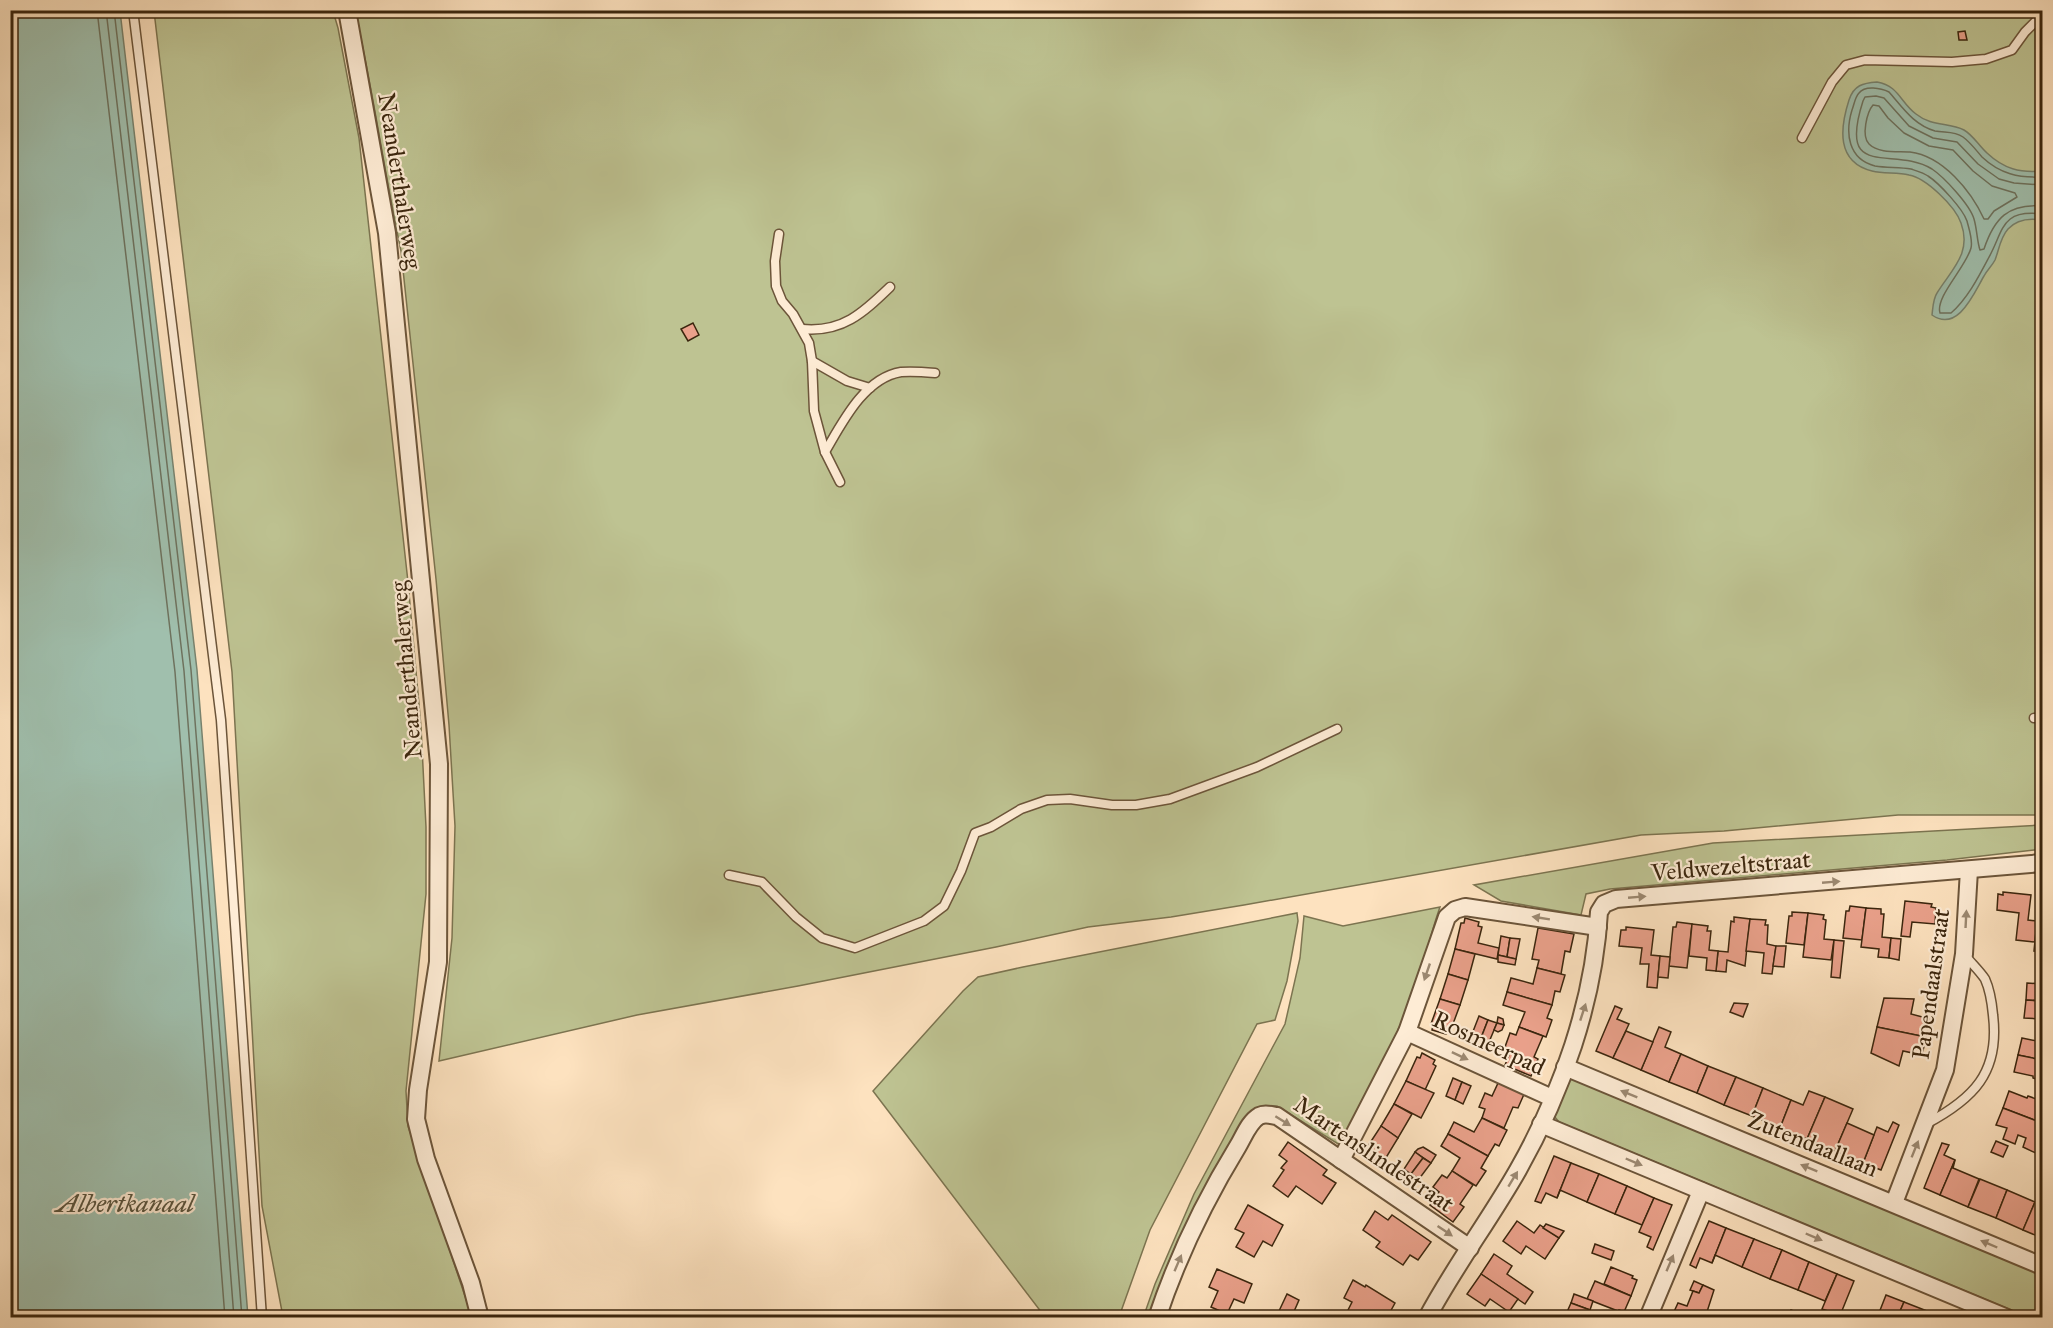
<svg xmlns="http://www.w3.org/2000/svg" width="2053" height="1328" font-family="'IM FELL Great Primer',serif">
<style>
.green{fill:#bec392;stroke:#7c7450;stroke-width:1.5}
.water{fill:#a0bfad;stroke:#78826d;stroke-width:1.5}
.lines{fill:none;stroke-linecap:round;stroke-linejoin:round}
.shore{stroke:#6e725e;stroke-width:1.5}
.building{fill:#eaa18b;stroke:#3b260e;stroke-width:1.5}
.service-casing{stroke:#6c553a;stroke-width:11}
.minor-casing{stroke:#6c553a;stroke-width:20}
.service{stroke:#feecd5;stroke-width:8}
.minor{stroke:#feecd5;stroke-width:16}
.oneway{fill:#9c8972}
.labels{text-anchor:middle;stroke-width:4.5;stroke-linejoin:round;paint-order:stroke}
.street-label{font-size:24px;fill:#3b260e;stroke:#feecd5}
.water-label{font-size:26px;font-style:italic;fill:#59543e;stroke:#feecd5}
</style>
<rect width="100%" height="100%" fill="#fde2bf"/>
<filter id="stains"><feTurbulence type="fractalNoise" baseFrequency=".00333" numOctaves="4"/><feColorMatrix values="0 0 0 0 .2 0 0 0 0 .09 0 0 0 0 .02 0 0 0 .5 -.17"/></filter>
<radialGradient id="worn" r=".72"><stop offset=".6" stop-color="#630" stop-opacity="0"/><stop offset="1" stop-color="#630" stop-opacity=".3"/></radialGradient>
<g class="green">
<polygon points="154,11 333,11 338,28 359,138 408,582 421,727 426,827 426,894 406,1091 408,1126 472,1317 283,1317 262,1206 232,672"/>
<path d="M355 11H2042V815H1898L1724 831 1641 835 1244 905 1171 917 1088 927 996 947 798 986 637 1015 439 1061 452 938 455 826 449 725 436 579 401 251C384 171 373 90 355 11Z"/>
<polygon points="2042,825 2042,849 1947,860 1610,889 1586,894 1581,915 1501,901 1474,885 1713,843"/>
<path d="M1440 907C1430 935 1424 964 1415 992 1397 1045 1368 1097 1343 1147L1277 1106H1268L1257 1109 1151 1317 1143 1318 1155 1284 1194 1194 1285 1024 1300 958 1304 916 1343 926Z"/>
<polygon points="1297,913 1298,921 1287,981 1275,1020 1257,1024 1150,1230 1119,1317 1045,1317 873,1091 963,991 978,977 1023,967"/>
<polygon points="1569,1079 1577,1079 2042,1273 2042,1317 2028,1317 1559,1122 1554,1116"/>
</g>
<g class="water">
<polygon points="10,11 120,11 197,670 248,1317 11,1317"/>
<path d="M1877 82C1899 86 1900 102 1916 114 1932 127 1949 122 1964 130 1973 135 1979 146 1987 153 2004 169 2020 173 2042 171V220C2030 218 2017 219 2008 229 2000 238 1999 250 1995 260 1992 266 1987 270 1984 276 1974 293 1958 333 1932 315 1933 307 1933 299 1937 293 1952 269 1972 253 1961 223 1955 206 1926 178 1909 175 1897 172 1884 174 1872 171 1836 162 1840 128 1849 100 1854 85 1863 83 1877 82Z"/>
</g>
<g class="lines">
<g class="shore">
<polyline points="97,10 175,672 225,1318"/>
<polyline points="106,10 184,671 234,1318"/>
<polyline points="114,10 191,670 242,1318"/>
<path d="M1873 105 1879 106 1888 118 1904 133 1929 146 1953 150 1973 171 1992 186 2015 193 2017 197 1994 211 1988 219H1984C1971 191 1943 156 1910 152 1898 151 1879 154 1869 144 1861 136 1867 112 1873 105Z"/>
<path d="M2042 177C2019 178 2000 174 1982 157 1976 150 1970 142 1963 137 1954 131 1945 133 1935 131 1914 125 1903 108 1889 92 1881 88 1865 85 1859 93 1855 97 1854 105 1852 110 1845 133 1848 159 1875 166 1887 168 1899 167 1911 169 1917 171 1924 173 1928 176 1939 183 1963 209 1967 221 1969 229 1973 240 1971 248 1966 267 1935 297 1940 313H1951C1967 299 1978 278 1988 259 2004 231 2000 209 2042 214"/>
<path d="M2042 185 2014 183 1999 179 1978 164 1957 142 1933 138 1909 126 1884 98 1876 96 1865 97 1863 101C1837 182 1893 145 1932 169 1944 177 1970 205 1974 219 1977 229 1977 241 1980 250L1984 249C1994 219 2008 203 2042 206"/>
</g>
</g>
<g class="building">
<polygon points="1965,31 1967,40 1959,40 1958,32"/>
<polygon points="693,323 699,335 688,341 681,329"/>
<polygon points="2003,892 2031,895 2028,920 2037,921 2035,942 2016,940 2019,913 1997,910 1998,894 2003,895"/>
<polygon points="1905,901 1932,904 1931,907 1936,908 1935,924 1912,922 1910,937 1901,936"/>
<polygon points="1850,906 1866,908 1862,940 1843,938 1846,911 1849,911"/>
<polygon points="1866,908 1881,909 1881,914 1884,914 1882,937 1891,938 1889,958 1878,957 1879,949 1861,947"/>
<polygon points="1792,912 1808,913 1804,945 1786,943 1789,916 1792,916"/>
<polygon points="1808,913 1824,915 1823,919 1826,920 1824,939 1834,940 1831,960 1803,957"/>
<polygon points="1734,917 1750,919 1745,966 1727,960 1726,972 1716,971 1718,951 1728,952 1731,921 1734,922"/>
<polygon points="1465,918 1479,922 1478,926 1482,927 1478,943 1499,948 1497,959 1455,949 1461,923 1464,923"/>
<polygon points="1750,919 1766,920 1765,925 1768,925 1767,944 1776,946 1772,974 1762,973 1764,953 1746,951"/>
<polygon points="2037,921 2042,921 2042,952 2034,951"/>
<polygon points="1677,922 1692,924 1687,968 1669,966 1673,927 1676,927"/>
<polygon points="1692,924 1708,926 1707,931 1711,931 1709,950 1718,951 1716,971 1706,970 1707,958 1689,956"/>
<polygon points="1626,927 1654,930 1651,955 1660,956 1657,988 1647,987 1649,964 1640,964 1642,948 1619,946 1621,930 1626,930"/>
<polygon points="1538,928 1574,934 1570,952 1565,951 1561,974 1537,968 1539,960 1532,959"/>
<polygon points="1501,936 1510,938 1507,957 1498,955"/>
<polygon points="1510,938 1520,939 1516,959 1507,957"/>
<polygon points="1891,938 1901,939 1899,960 1889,958"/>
<polygon points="1834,940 1844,941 1840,978 1831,977"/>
<polygon points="1776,946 1786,946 1784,967 1773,966"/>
<polygon points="1455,949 1475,954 1468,980 1448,974"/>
<polygon points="1498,955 1516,959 1515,965 1498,962"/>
<polygon points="1660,956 1670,957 1668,978 1658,977"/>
<polygon points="1537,968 1565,975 1560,992 1555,991 1552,1005 1507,992 1511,978 1533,984"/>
<polygon points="1448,974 1468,980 1460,1005 1440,999"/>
<polygon points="2027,983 2042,984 2042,1001 2026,1000"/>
<polygon points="1507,992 1552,1005 1547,1018 1552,1020 1546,1037 1519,1027 1525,1012 1503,1005"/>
<polygon points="1884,998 1914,999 1911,1014 1930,1019 1926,1037 1877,1027"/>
<polygon points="1440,999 1460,1005 1450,1032 1447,1030 1446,1034 1432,1030 1433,1025 1431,1024"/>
<polygon points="2026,1000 2042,1001 2042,1019 2024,1018"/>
<polygon points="1734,1003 1748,1004 1743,1017 1730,1012"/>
<polygon points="1615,1006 1622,1009 1617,1019 1629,1024 1613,1058 1596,1051"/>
<polygon points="1479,1016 1488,1020 1481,1038 1472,1034"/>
<polygon points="1498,1017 1503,1019 1504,1025 1497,1023"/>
<polygon points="1488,1020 1497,1023 1489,1042 1481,1038"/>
<polygon points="1497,1023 1504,1025 1502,1030 1498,1032 1494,1030"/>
<polygon points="1519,1027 1543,1036 1534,1057 1538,1059 1531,1076 1505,1065 1511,1050 1505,1047 1510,1033 1516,1035"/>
<polygon points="1659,1027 1671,1032 1665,1047 1681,1054 1669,1082 1641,1070"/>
<polygon points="1877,1027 1926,1037 1922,1055 1903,1051 1899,1066 1871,1053"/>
<polygon points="1626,1031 1653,1042 1641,1070 1613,1058"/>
<polygon points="2022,1038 2041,1042 2042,1040 2042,1060 2018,1055"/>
<polygon points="1422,1053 1435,1060 1433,1064 1436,1066 1425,1090 1406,1081 1417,1057 1420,1058"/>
<polygon points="1681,1054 1708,1066 1697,1093 1669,1082"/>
<polygon points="2018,1055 2042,1060 2042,1081 2033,1078 2033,1076 2014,1072"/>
<polygon points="1708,1066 1736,1077 1724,1105 1697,1093"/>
<polygon points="1736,1077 1763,1088 1752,1116 1724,1105"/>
<polygon points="1453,1078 1462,1082 1455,1100 1446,1096"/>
<polygon points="1406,1081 1434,1093 1421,1118 1394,1104"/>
<polygon points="1499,1081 1525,1092 1518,1108 1513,1107 1504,1128 1482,1118 1485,1109 1479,1107 1485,1093 1492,1096"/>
<polygon points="1462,1082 1471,1086 1463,1104 1455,1100"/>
<polygon points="1763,1088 1791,1100 1780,1128 1752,1116"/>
<polygon points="1809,1091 1825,1097 1807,1139 1780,1128 1791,1100 1803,1105"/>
<polygon points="2009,1091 2027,1098 2028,1096 2042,1101 2042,1123 2003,1108"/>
<polygon points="1825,1097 1853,1109 1835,1151 1807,1139"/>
<polygon points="1394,1104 1412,1114 1398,1138 1381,1126"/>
<polygon points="2003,1108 2042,1123 2042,1156 2023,1147 2026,1138 2018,1135 2015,1144 2003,1139 2007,1128 1996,1125"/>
<polygon points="1482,1118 1507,1130 1499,1146 1495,1144 1488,1156 1448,1134 1454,1122 1474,1132"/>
<polygon points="1893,1122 1899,1125 1881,1170 1863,1163 1877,1127 1888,1132"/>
<polygon points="1847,1123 1874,1135 1863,1163 1835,1151"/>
<polygon points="1381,1126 1398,1138 1384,1161 1381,1159 1379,1163 1366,1156 1368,1151 1366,1149"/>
<polygon points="1448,1134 1488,1156 1481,1168 1486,1171 1476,1186 1452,1171 1460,1158 1441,1146"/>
<polygon points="1996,1141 2008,1146 2003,1157 1991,1152"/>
<polygon points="1288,1142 1327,1170 1323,1175 1336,1183 1322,1204 1296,1186 1288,1197 1273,1186 1284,1170 1281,1168 1287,1161 1279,1155"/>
<polygon points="1942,1143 1949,1145 1944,1155 1955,1160 1940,1195 1924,1188"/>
<polygon points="1423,1147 1436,1155 1431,1163 1415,1152 1418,1149"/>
<polygon points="1415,1152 1423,1158 1411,1174 1404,1169"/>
<polygon points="1554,1156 1571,1163 1557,1198 1546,1193 1541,1203 1535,1201"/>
<polygon points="1423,1158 1431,1163 1419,1179 1411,1174"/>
<polygon points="1955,1160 1953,1168 1979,1179 1968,1207 1940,1195"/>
<polygon points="1571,1163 1599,1174 1587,1202 1560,1190 1557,1198"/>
<polygon points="1452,1171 1473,1185 1460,1204 1464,1207 1453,1222 1430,1205 1439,1192 1433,1187 1442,1175 1447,1178"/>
<polygon points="1599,1174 1627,1186 1615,1214 1587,1202"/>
<polygon points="1980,1179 2007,1190 1996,1218 1968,1207"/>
<polygon points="1627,1186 1654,1198 1642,1225 1615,1214"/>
<polygon points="2007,1190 2035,1202 2023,1230 1996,1218"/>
<polygon points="1654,1198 1672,1205 1653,1250 1647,1247 1651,1237 1639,1232"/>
<polygon points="2035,1202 2042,1205 2042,1238 2023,1230"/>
<polygon points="1248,1205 1283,1225 1272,1246 1263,1241 1254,1257 1236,1247 1244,1233 1235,1229"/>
<polygon points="1375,1211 1388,1220 1392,1215 1431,1242 1418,1260 1410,1255 1403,1265 1376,1247 1380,1242 1363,1230"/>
<polygon points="1517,1221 1534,1233 1540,1225 1559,1238 1545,1259 1526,1246 1521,1254 1503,1241"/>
<polygon points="1709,1221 1726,1228 1712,1263 1700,1258 1696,1268 1690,1265"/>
<polygon points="1546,1224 1564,1231 1559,1238 1543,1228"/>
<polygon points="1726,1228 1754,1239 1742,1267 1715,1255 1712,1263"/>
<polygon points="1754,1239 1782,1250 1770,1279 1742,1267"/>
<polygon points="1595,1244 1614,1251 1611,1260 1592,1253"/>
<polygon points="1782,1250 1809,1262 1798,1290 1770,1279"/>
<polygon points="1494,1254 1512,1266 1507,1274 1533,1292 1525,1304 1481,1274"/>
<polygon points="1809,1262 1837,1274 1825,1301 1798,1290"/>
<polygon points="1611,1267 1633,1276 1632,1278 1637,1280 1631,1296 1604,1284"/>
<polygon points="1217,1269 1252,1284 1244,1303 1234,1299 1227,1314 1211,1307 1218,1291 1209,1287"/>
<polygon points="1481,1274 1518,1299 1509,1312 1490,1299 1485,1306 1467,1294"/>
<polygon points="1837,1274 1854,1281 1839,1318 1832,1318 1834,1313 1822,1309"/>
<polygon points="1353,1280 1365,1287 1366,1285 1395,1303 1389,1314 1386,1312 1383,1318 1377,1316 1376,1318 1344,1318 1352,1302 1344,1298"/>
<polygon points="1595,1281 1631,1296 1624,1312 1619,1310 1618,1311 1587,1299"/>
<polygon points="1694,1281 1703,1285 1699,1293 1690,1290"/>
<polygon points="1703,1285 1714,1290 1705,1318 1677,1318 1672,1316 1678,1303 1687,1306 1693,1291 1699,1293"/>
<polygon points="1287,1294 1299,1300 1292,1316 1279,1311"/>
<polygon points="1574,1294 1593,1301 1590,1310 1571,1303"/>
<polygon points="1886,1295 1904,1302 1897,1318 1877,1318"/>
<polygon points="1904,1302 1932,1313 1930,1318 1897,1318"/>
<polygon points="1571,1303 1590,1310 1587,1318 1567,1312"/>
<polygon points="1791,1310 1796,1312 1794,1318 1787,1318"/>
<polygon points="1458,1311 1471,1318 1454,1318"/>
</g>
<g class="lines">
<defs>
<g id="service">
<polyline points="133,10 221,720 262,1318"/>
<polyline points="1802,138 1832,82 1846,65 1865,60 1952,62 1986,59 2012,50 2025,32 2042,15"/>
<polyline points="779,234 775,261 776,286 782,301 793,314 809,343 812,361 814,411 825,452 840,482"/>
<path d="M802 329C842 333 863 313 890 287"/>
<polyline points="812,361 847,381 870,388"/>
<path d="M825 452C842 423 864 378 901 372 912 371 924 372 935 373"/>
<polyline points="2034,718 2042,718"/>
<polyline points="729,875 762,882 796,917 822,938 855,948 924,921 944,906 961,871 975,833 991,827 1021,809 1047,800 1070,799 1112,805 1136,805 1170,799 1257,767 1337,729"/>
<path d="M1926 1124C1973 1099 2000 1073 1993 1015 1992 1004 1990 990 1985 979 1979 970 1970 962 1964 954"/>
</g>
<g id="minor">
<polyline points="347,10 387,233 439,764 438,962 418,1090 416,1119 426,1159 471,1283 480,1318"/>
<polyline points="1407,1032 1552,1098"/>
<polyline points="1565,1067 2042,1266"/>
<polyline points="1541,1124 2007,1318"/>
<polyline points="1341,1160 1407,1032 1447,917 1455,910 1465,907 1598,927"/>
<polyline points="1894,1203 1945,1070 1964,954 1969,870"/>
<path d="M1157 1318C1177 1258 1205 1200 1238 1146 1244 1136 1249 1122 1259 1116 1265 1113 1270 1115 1277 1116L1470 1248"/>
<path d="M1427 1318C1454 1267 1489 1221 1518 1170 1562 1092 1594 1002 1599 912L1604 904 1616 899 2042 863"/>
<polyline points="1648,1318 1701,1191"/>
</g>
</defs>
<use href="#service" class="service-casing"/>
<use href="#minor" class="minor-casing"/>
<use href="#service" class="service"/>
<use href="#minor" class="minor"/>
</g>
<defs><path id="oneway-solid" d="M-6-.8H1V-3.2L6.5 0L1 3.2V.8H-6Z" transform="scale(1.5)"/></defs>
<g class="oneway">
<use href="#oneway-solid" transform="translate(1831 882) rotate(-5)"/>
<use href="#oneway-solid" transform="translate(1637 897) rotate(-5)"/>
<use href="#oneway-solid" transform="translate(1541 918) rotate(-171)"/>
<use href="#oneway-solid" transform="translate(1966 919) rotate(-87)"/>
<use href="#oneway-solid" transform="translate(1427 972) rotate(109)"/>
<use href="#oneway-solid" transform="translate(1583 1012) rotate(-72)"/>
<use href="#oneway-solid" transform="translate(1460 1056) rotate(25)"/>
<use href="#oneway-solid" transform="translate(1629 1094) rotate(-158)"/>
<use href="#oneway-solid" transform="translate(1283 1121) rotate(32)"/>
<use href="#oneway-solid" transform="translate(1915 1149) rotate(-68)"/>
<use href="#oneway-solid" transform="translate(1634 1162) rotate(23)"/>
<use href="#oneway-solid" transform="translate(1809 1168) rotate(-158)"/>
<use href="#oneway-solid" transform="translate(1513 1179) rotate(-59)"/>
<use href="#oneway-solid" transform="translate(1445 1231) rotate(34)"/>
<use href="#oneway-solid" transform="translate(1814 1237) rotate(23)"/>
<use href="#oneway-solid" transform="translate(1989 1244) rotate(-157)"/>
<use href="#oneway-solid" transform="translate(1178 1263) rotate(-67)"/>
<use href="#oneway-solid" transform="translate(1670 1263) rotate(-67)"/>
</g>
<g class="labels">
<g class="street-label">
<text transform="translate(400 181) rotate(81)" y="8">Neanderthalerweg</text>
<text transform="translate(406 670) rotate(-95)" y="8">Neanderthalerweg</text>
<text transform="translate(1731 866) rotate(-5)" y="8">Veldwezeltstraat</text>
<text transform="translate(1931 984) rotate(-82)" y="8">Papendaalstraat</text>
<text transform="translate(1489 1043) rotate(25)" y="8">Rosmeerpad</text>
<text transform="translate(1813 1144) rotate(22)" y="8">Zutendaallaan</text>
<text transform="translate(1374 1154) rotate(34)" y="8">Martenslindestraat</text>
</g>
<g class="water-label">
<text x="125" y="1212">Albertkanaal</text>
</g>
</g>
<rect width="2053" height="1328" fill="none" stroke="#fde2bf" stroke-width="36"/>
<rect x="12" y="12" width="2029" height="1304" fill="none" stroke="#3b260e" stroke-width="3"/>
<rect x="18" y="18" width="2017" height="1292" fill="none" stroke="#3b260e" stroke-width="1.5"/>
<rect width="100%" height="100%" filter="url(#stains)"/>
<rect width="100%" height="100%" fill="url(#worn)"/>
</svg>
